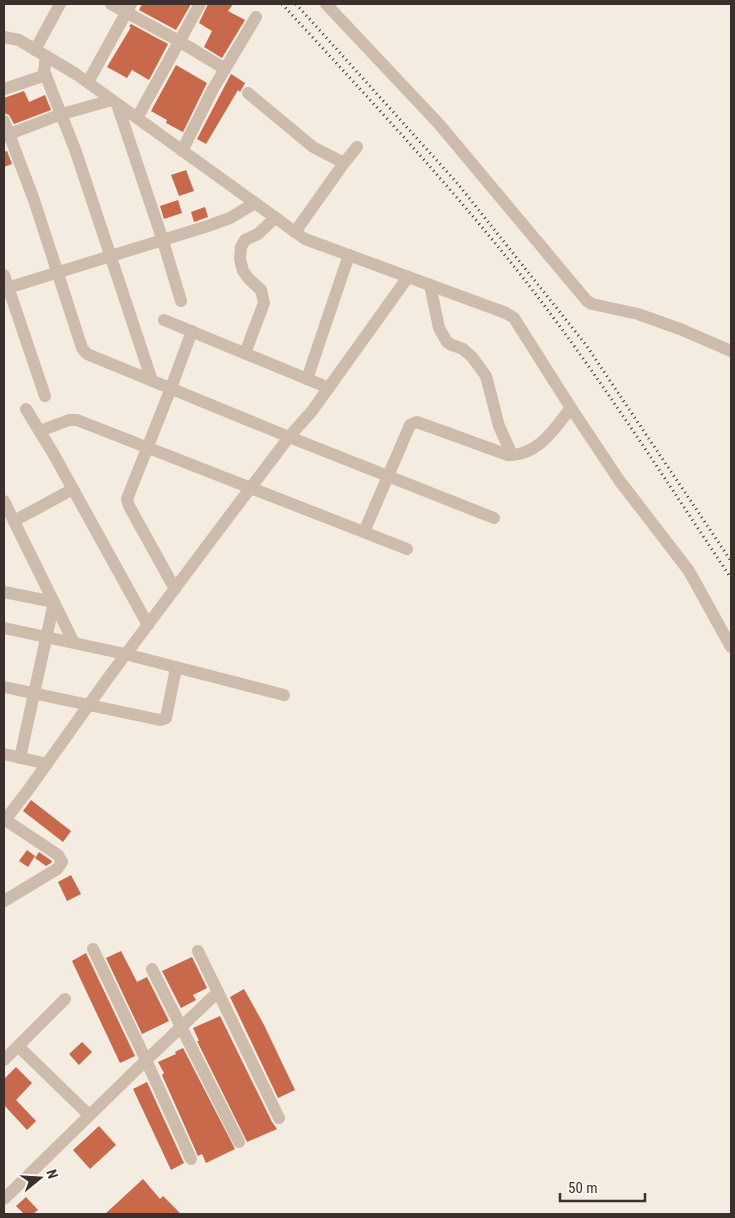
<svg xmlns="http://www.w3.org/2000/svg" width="735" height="1218" font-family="'Roboto Condensed',sans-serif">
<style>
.building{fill:#c8694b}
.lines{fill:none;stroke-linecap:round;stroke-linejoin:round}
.minor{stroke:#cdbbac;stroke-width:12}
.rail{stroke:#3b302b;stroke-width:3;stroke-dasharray:1 4;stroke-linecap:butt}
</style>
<rect width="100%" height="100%" fill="#f4ebe1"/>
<g class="building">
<polygon points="142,4 191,4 176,30 139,10"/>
<polygon points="208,4 233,4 228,11 245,20 222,58 204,47 212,31 199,23"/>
<polygon points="131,24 168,44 149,80 132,70 127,78 107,67 131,27 129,27"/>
<polygon points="176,65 207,83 183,132 166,123 167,120 151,111"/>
<polygon points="231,74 245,83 240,92 238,90 206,144 197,139"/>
<polygon points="24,91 29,102 45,95 51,110 14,124 9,115 4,113 4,98"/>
<polygon points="7,151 12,164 4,167 4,152"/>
<polygon points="186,170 194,191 179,196 171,175"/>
<polygon points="178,200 182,213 164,219 160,206"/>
<polygon points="205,207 208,217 194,222 191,212"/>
<polygon points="31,800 71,831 63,842 23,811"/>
<polygon points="27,850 35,856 28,867 19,861"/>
<polygon points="39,852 52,861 51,863 46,866 35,858"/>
<polygon points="71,875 81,894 67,901 58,882"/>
<polygon points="121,951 137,982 147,977 169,1021 142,1034 106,958"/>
<polygon points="86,953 135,1056 120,1063 72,961"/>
<polygon points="192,957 207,988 193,995 196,1000 181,1008 162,971"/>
<polygon points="244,989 263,1023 295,1090 278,1098 230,997"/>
<polygon points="220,1016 272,1122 277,1129 247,1142 197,1041 199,1041 193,1028"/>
<polygon points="82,1042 92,1052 79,1065 69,1054"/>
<polygon points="183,1048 235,1149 206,1163 202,1154 198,1156 162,1075 164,1073 158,1062 176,1054 175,1052"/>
<polygon points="16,1067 32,1083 16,1100 36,1121 27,1130 4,1105 4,1079"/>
<polygon points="147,1082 184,1163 171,1170 133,1089"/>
<polygon points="99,1126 116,1145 90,1169 73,1150"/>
<polygon points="143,1179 160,1199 163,1196 181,1214 105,1214"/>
<polygon points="26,1197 38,1210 33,1214 24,1214 16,1206"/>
</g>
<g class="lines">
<g class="minor">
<polyline points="111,4 179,41 225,69"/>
<polyline points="326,4 439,124 587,301 592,304 638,314 680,329 731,351"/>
<polyline points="4,37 19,40 76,74 305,239 506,313 514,318 571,408 619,480 689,571 731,647"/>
<polyline points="35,50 60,4"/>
<polyline points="46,56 44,71 76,152 152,381"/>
<polyline points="88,82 131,4"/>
<polyline points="4,89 46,75"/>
<polyline points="248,93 313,147 344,163"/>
<polyline points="117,104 163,241 181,301"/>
<polyline points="137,118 200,4"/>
<polyline points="4,121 34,200 82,348 87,354 289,437 494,518"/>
<polyline points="4,136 62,114 112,100"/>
<polyline points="182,151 213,89 256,17"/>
<polyline points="295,232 344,163 357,147"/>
<polyline points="4,275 45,396"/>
<polyline points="430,285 439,328 447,342 452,345 463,349 472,357 486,376 499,426 512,455"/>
<polyline points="4,289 208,226 230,218 255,203"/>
<polyline points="164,320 329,388"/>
<polyline points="245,353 264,303 261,290 249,279 243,271 240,259 241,247 245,240 258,234 275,218"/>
<polyline points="307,379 349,255"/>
<polyline points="26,409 53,453 148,625"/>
<polyline points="40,431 69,420 77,420 407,549"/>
<polyline points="4,501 74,643"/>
<polyline points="14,521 73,489"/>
<path d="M364 532 410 425 417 422 508 455C538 456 554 429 571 408"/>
<polyline points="175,589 129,506 127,499 171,388 192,331"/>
<polyline points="4,592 54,602 20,758"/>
<polyline points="4,628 125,654 284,695"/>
<polyline points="4,687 160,720 166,718 176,668"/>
<polyline points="4,754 47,764"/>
<polyline points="4,819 58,855 62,862 57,869 4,901"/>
<polyline points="4,821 26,793 108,678 215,535 289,437 312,411 408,277"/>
<polyline points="93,949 146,1060 191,1159"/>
<polyline points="198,951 279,1118"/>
<polyline points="152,969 239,1142"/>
<polyline points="18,1046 89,1115"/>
<polyline points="4,1060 65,999"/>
<polyline points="4,1199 140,1066 218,992"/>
</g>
<g class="rail">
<path d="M282 4C360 89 440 174 512 264 592 364 660 472 731 578"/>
<polyline points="296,4 458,184 586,345 731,561"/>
</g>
</g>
<rect width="735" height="1218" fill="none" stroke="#3b302b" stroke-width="10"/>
<g transform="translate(40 1178) rotate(72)" stroke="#fbf5ee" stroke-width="4" paint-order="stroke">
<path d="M0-4L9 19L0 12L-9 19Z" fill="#3b302b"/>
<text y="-8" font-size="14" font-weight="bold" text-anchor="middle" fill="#3b302b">N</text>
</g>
<path d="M560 1193v8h85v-8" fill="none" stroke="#3b302b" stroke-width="2.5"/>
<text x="568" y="1193" font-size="15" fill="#3b302b" stroke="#fbf5ee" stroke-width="4" paint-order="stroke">50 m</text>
</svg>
